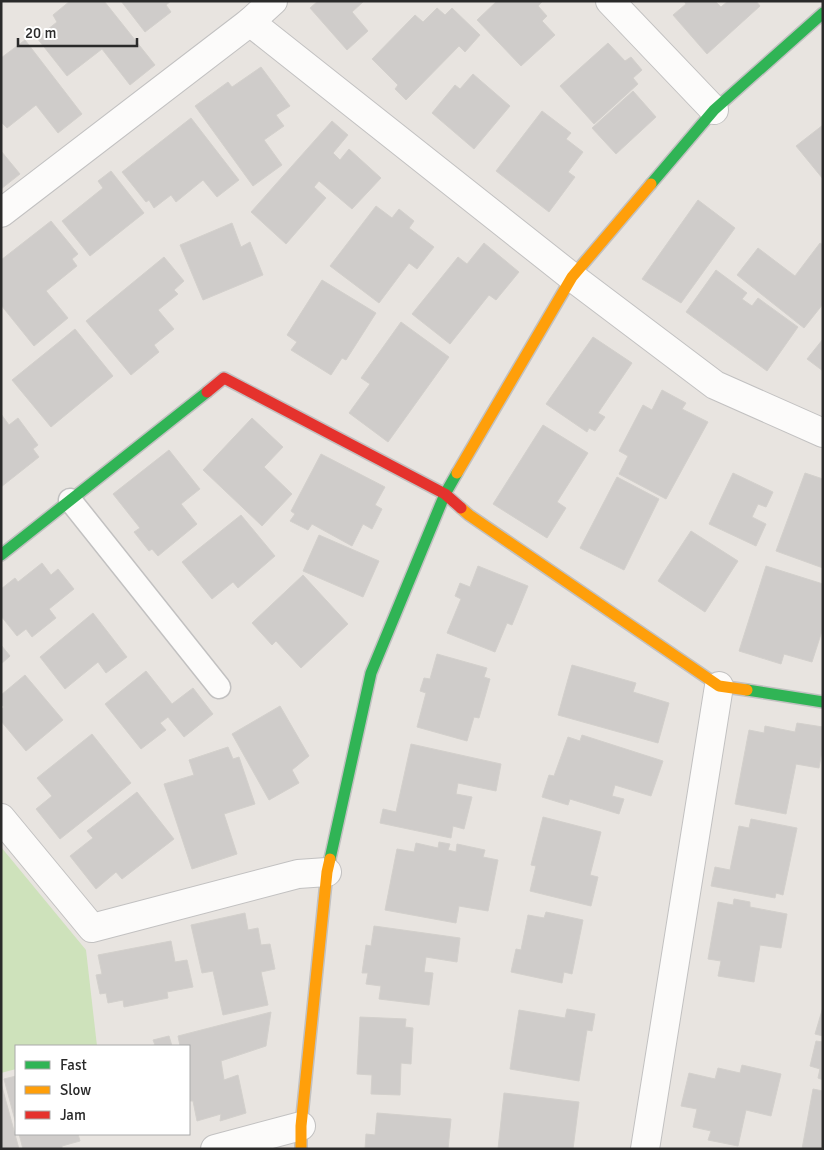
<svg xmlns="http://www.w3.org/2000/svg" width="824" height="1150" font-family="Signika,sans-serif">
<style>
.green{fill:#cee2bb}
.building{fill:#cfccca;stroke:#d3d0cc}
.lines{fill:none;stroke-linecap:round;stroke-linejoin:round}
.lane-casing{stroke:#c2c1c1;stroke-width:25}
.street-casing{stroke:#c2c1c1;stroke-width:30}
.fast-casing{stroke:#c2c1c1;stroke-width:14}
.slow-casing{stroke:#c2c1c1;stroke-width:14}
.jam-casing{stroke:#c2c1c1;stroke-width:14}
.lane{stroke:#fcfbfa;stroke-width:22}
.street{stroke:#fcfbfa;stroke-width:28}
.fast{stroke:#30b455;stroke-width:11}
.slow{stroke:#ff9f0a;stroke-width:11}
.jam{stroke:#e5322d;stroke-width:11}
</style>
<rect width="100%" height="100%" fill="#e8e4e0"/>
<polygon class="green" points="1,847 86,950 97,1046 16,1046 16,1069 1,1073"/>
<g class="building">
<polygon points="70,1 104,1 155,65 130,85 102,49 67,76 37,38 57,22 53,15"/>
<polygon points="121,1 171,1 166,5 171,12 145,32"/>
<polygon points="318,1 364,1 352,12 368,31 347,50 310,8"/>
<polygon points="497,1 543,1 538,6 547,16 542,21 555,35 521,66 477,20"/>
<polygon points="684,1 715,1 721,7 728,1 756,1 760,6 707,54 673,15 686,4"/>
<polygon points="437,8 445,15 452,8 480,35 465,52 459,46 406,100 395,89 398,85 372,59 415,15 423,22"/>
<polygon points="25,40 82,114 58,133 36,105 7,128 1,122 1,58"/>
<polygon points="608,43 625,61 631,57 642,70 633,78 638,84 594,124 560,86"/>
<polygon points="261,67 290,106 276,115 284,126 264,140 282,165 253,186 195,106 228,82 232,87"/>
<polygon points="473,74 510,106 474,149 432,113 455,85 460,89"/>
<polygon points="633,91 656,117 616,154 592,128"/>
<polygon points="542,111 571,133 566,139 583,152 568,172 575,177 549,212 496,171"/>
<polygon points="191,118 239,180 217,197 203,180 176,202 171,195 154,208 149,200 146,202 122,172"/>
<polygon points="332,121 348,135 333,153 340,160 349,149 381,178 352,209 319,181 314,187 326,198 286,244 251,212"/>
<polygon points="823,125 823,179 796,146"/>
<polygon points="1,151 20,174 1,189"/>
<polygon points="111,171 144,213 90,256 62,221 103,188 98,181"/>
<polygon points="698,200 735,228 681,303 642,279"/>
<polygon points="376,206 392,218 399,209 414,221 409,228 434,247 417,269 409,263 379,303 330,266"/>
<polygon points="51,221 78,254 72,259 77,266 46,291 68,318 34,346 1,305 1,260"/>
<polygon points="232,223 241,247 250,242 263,275 203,300 180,245"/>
<polygon points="484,243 519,272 496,300 489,295 450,344 412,314 458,257 467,264"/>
<polygon points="820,243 823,245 823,304 804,328 737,275 758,248 795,276"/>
<polygon points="164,257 184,281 174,290 178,294 158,310 174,329 154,345 159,352 131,375 86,321"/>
<polygon points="716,270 747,293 742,299 752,306 758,298 798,327 767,371 686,312"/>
<polygon points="322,280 376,313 346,360 342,358 331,375 291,350 297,342 287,335"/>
<polygon points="401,322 449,357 388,442 349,413 370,384 361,378"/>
<polygon points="75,329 113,376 51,427 12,380"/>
<polygon points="593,337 632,363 598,413 605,417 595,431 589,428 587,432 546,404"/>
<polygon points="823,339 823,371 807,359"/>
<polygon points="662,390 686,403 682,409 708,422 666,499 619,474 628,456 619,451 643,405 652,410"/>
<polygon points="1,414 9,425 18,418 38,445 33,449 39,457 1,487"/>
<polygon points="252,418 283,447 264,467 292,494 262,526 203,470"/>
<polygon points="543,425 588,453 557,502 566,508 547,538 493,504"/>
<polygon points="169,450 200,489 181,504 197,524 158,556 152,549 149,551 134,532 140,528 113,494"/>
<polygon points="321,454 385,487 375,505 382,509 372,529 363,524 352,546 312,524 308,530 290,521 295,514 291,511"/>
<polygon points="733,473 773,492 766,507 758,504 752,517 766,524 756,546 709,524"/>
<polygon points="805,473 823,479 823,568 776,551"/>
<polygon points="617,477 659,499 624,570 580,548"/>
<polygon points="241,515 275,556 238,588 233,582 212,599 182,562"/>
<polygon points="691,531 738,561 705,612 658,581"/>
<polygon points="319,535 379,561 363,597 303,571"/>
<polygon points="42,563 51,575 58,569 74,589 49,609 56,618 32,637 26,629 17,636 1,616 1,589 15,578 18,582"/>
<polygon points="478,566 528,586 512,625 507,623 495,652 447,633 461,599 455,596 460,583 470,587"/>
<polygon points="766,566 823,584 823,628 812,662 784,654 781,664 739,651"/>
<polygon points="303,575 348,624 301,668 276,641 272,645 252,623"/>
<polygon points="93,613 127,657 106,673 98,662 65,689 40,657"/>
<polygon points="1,645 10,656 1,664"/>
<polygon points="437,654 487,668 484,677 490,679 479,718 474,717 467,741 417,727 426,693 420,691 424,678 430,679"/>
<polygon points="572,665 636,683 633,692 669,703 658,743 558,715"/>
<polygon points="146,671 172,704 193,688 213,714 184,737 168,717 160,723 166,730 141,749 105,704"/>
<polygon points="25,675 63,720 26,751 1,721 1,710 4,707 1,704 1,695"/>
<polygon points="280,706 309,756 292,770 299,783 269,800 232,734"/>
<polygon points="797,723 823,727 823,746 819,768 796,764 786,814 735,804 749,730 764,733 765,726 795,732"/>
<polygon points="92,734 131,783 60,839 36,809 52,796 37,778"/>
<polygon points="582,735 663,761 651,796 615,785 612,796 624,799 619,814 570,799 568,805 542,797 549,775 554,776 568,737 580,741"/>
<polygon points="411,744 501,764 496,791 458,783 456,794 472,797 464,829 453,826 451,838 380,823 383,809 396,812"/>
<polygon points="228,747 233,759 239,757 255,804 224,814 237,854 192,869 164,784 194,775 189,760"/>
<polygon points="137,792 174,839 122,879 116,872 96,889 70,856 93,838 87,831"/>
<polygon points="543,817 601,832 590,875 598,877 591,906 530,891 536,866 531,865"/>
<polygon points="751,819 797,828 783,895 776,893 775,898 711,886 715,867 730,870 739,826 749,828"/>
<polygon points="439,842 450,844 448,850 456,852 457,844 485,850 483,857 498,860 488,911 459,906 456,923 385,910 397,849 414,852 416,843 438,848"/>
<polygon points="734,899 750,902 750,907 787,914 781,948 760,945 754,982 718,976 721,961 708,959 718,902 733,905"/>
<polygon points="546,912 583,920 572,974 564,972 562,983 511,972 516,949 521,950 528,915 544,918"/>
<polygon points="245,913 248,930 258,928 261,945 270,944 275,969 261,972 268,1005 223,1015 213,971 202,973 191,925"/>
<polygon points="374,926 460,938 457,962 426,957 424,972 433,973 429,1005 379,999 381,986 366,984 368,973 362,973 366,945 371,946"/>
<polygon points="171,941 175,962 187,960 193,987 167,992 168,998 124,1007 123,1000 108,1003 106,993 100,994 96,975 102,974 98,955"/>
<polygon points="823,1007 823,1036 815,1034"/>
<polygon points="567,1009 595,1014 592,1031 587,1030 579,1081 510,1069 519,1010 565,1018"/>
<polygon points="271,1012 266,1046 221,1061 224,1080 238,1075 246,1113 220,1121 221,1114 197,1121 193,1101 189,1101 189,1046 180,1046 178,1036"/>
<polygon points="360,1017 406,1019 405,1027 413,1028 411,1064 401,1063 400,1095 371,1094 372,1075 357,1074"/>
<polygon points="169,1036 172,1046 151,1046 155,1045 153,1040"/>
<polygon points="816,1041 823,1042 823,1080 818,1078 820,1069 810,1066"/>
<polygon points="742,1065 781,1074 771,1116 746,1110 738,1146 708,1140 711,1131 693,1127 697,1109 681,1106 689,1073 715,1079 718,1068 740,1073"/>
<polygon points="16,1076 16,1124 4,1079"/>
<polygon points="1,1083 19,1149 1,1149"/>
<polygon points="813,1089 823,1091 823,1149 802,1149"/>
<polygon points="504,1093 579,1102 573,1149 498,1149"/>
<polygon points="377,1113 451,1119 448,1149 365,1149 366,1134 375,1135"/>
<polygon points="19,1134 78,1134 80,1141 62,1146 62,1149 23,1149"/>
</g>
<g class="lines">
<defs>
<polyline id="lane" points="70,500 219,687"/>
<g id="street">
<polyline points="610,1 714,110"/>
<polyline points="250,22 572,277 715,385 823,433"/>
<polyline points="1,213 250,22 273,1"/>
<polyline points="1,818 92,928 298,874 327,872"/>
<polyline points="215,1149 301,1126"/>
<polyline points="645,1149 719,686"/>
</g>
<g id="fast">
<polyline points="651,184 714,110 823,13"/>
<polyline points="1,555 207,392"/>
<polyline points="747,690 823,702"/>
<polyline points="330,859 371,673 445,494 457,473"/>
</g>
<g id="slow">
<polyline points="457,473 572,277 651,184"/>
<polyline points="461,508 469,515 719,686 747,690"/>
<polyline points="301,1149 301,1126 327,872 330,859"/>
</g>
<polyline id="jam" points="207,392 224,378 445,494 461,508"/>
</defs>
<use href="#lane" class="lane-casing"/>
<use href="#street" class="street-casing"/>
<use href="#fast" class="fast-casing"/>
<use href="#slow" class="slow-casing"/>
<use href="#jam" class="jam-casing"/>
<use href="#lane" class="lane"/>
<use href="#street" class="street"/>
<use href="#fast" class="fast"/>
<use href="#slow" class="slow"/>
<use href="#jam" class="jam"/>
</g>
<rect width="824" height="1150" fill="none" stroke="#2a2a2a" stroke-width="5"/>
<rect x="15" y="1045" width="175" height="90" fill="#ffffff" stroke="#aaaaaa"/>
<rect x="25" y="1061" width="25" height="8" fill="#30b455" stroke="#aaaaaa"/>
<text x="60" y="1070" font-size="15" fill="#2a2a2a">Fast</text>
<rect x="25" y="1086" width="25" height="8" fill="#ff9f0a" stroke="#aaaaaa"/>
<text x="60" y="1095" font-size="15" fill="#2a2a2a">Slow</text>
<rect x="25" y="1111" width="25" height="8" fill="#e5322d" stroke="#aaaaaa"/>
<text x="60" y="1120" font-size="15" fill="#2a2a2a">Jam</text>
<path d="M18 38v8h119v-8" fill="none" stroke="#2a2a2a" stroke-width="2.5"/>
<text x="25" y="38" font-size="15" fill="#2a2a2a" stroke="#ffffff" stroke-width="4" paint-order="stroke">20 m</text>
</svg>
